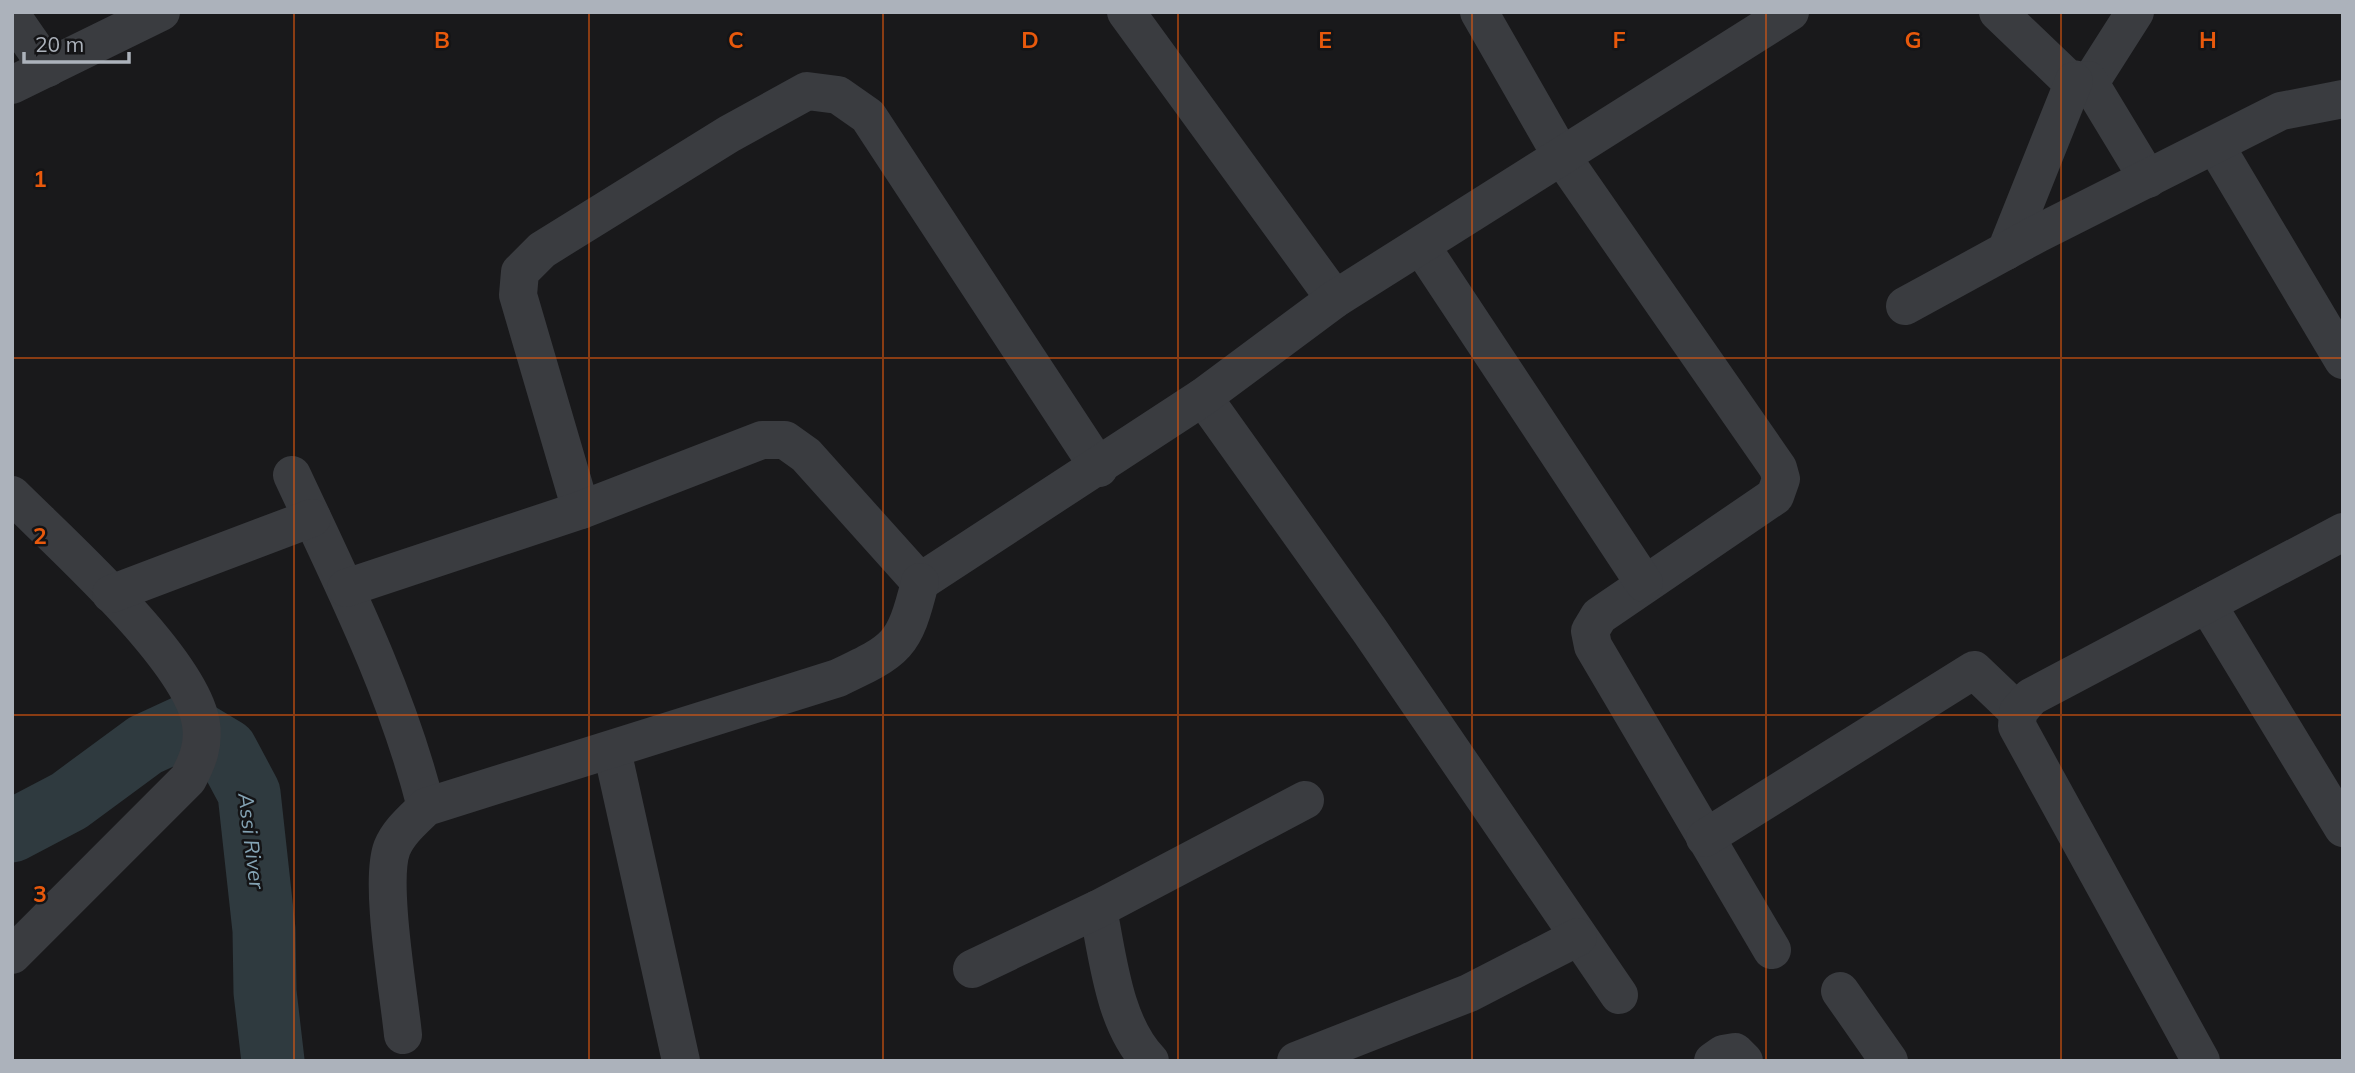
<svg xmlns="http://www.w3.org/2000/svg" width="2355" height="1073" font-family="Mulish,sans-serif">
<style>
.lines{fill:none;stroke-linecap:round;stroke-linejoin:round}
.river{stroke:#2f3a3f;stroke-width:63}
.minor{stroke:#3a3c40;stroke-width:38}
.grid{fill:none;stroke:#e8590c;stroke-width:2;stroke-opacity:0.55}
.labels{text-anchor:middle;stroke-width:5;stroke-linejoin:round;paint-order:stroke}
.water-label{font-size:21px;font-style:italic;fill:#84a3b4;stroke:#141416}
.grid-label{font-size:23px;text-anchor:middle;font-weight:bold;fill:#e8590c;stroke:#141416;stroke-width:5;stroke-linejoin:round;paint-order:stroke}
</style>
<rect width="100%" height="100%" fill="#19191b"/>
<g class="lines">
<polyline class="river" points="12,831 69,801 145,745 186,726 226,750 249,793 264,930 265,992 273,1061"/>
<g class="minor">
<polyline points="1126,12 1335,299"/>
<polyline points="1479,12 1562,157 1778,468 1781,479 1775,496 1599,616 1590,631 1593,646 1772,950"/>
<polyline points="1998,12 2067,78 2082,81 2093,78 2135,12"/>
<polyline points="12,16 48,68"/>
<polyline points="2088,80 2148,179"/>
<polyline points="12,85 161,12"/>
<polyline points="2215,145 2343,360"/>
<polyline points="1421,246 1644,583"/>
<polyline points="2006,251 2074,81"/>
<polyline points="1905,306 2037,234 2281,111 2343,99"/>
<polyline points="1203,397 1370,631 1619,995"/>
<path d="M292 475C342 582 397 691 426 807"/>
<path d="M12 495C60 543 192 660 201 724 204 745 198 760 188 779L12 955"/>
<polyline points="581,510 518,295 520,272 542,250 729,134 807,91 838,95 868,116 1099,468"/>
<polyline points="346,588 581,510 762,440 785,440 806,455 920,582 1203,397 1335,299 1790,12"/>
<polyline points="111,594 312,518"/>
<polyline points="2207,604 2343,828"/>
<polyline points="612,750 681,1061"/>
<polyline points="1705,838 1974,670 2018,712"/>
<path d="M1098 909C1108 958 1114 1024 1150 1061"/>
<polyline points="972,969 1098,909 1305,800"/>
<polyline points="1840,991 1889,1061"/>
<path d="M403 1035C399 993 379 882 392 848 399 831 414 819 426 807L838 678C897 650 904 647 920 582"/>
<polyline points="1296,1061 1469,993 1578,937"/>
<polyline points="1713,1061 1723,1054 1735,1052 1744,1061"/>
<polyline points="2201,1061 2017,726 2018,712 2031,697 2343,532"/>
</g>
</g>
<path class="grid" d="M294 12V1061M589 12V1061M883 12V1061M1178 12V1061M1472 12V1061M1766 12V1061M2061 12V1061M12 358H2343M12 715H2343"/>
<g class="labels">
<g class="water-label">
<text transform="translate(251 841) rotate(83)" y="7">Assi River</text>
</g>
</g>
<g class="grid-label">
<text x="442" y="48">B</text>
<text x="736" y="48">C</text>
<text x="1030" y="48">D</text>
<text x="1325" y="48">E</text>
<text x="1619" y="48">F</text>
<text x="1913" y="48">G</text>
<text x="2208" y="48">H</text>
<text x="40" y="187">1</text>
<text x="40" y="544">2</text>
<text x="40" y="902">3</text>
</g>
<rect width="2355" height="1073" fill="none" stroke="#acb2bb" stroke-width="28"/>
<path d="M24 52v10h105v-10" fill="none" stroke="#acb2bb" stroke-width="3.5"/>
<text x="35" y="52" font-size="21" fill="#acb2bb" stroke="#141416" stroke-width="5" paint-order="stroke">20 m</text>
</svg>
